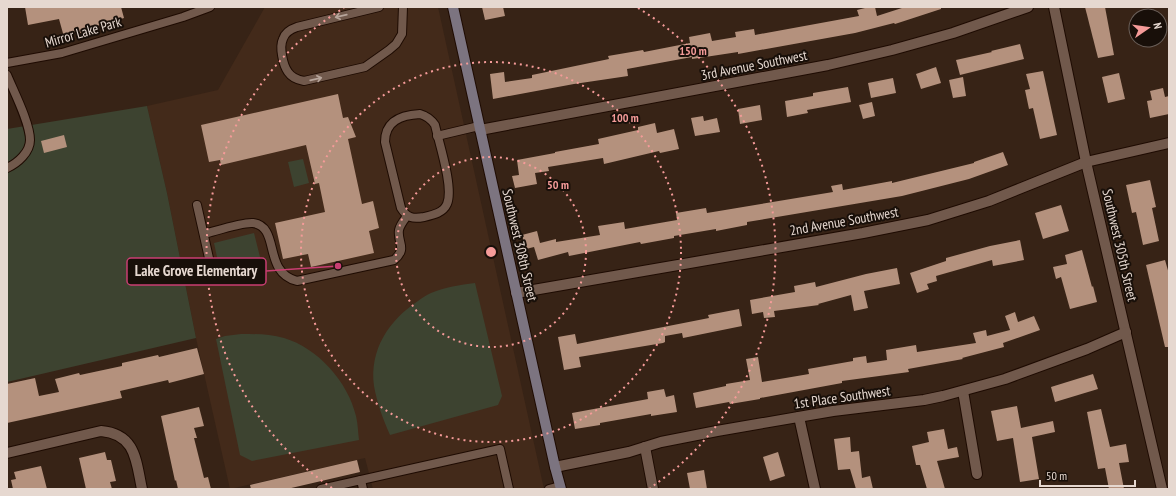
<svg xmlns="http://www.w3.org/2000/svg" width="1176" height="496" font-family="'PT Sans Narrow',sans-serif">
<style>
.built{fill:#432a1a}
.green{fill:#3d4330}
.building{fill:#b4917d}
.lines{fill:none;stroke-linecap:round;stroke-linejoin:round}
.lane-casing{stroke:#1e0b02;stroke-width:10}
.street-casing{stroke:#1e0b02;stroke-width:12}
.secondary-casing{stroke:#1e0b02;stroke-width:12}
.lane{stroke:#71594c;stroke-width:8}
.street{stroke:#71594c;stroke-width:10}
.secondary{stroke:#7c7480;stroke-width:10}
.oneway{stroke:#b7a59b}
.ring{fill:none;stroke:#f59b99;stroke-width:2;stroke-dasharray:2 4}
.labels{text-anchor:middle;stroke-width:4;stroke-linejoin:round;paint-order:stroke}
.street-label{font-size:14px;fill:#e6d8d0;stroke:#180f09}
.centre{fill:#f59b99;stroke:#180f09;stroke-width:2}
.ring-label{font-size:12px;text-anchor:middle;font-weight:bold;fill:#f59b99;stroke:#180f09;stroke-width:4;stroke-linejoin:round;paint-order:stroke}
.leader{fill:none;stroke:#c93e72;stroke-width:1.5}
.callout-dot{fill:#c93e72;stroke:#180f09;stroke-width:1.5}
.callout{fill:#180f09;stroke:#c93e72;stroke-width:1.5}
.callout-label{font-size:15px;text-anchor:middle;font-weight:bold;fill:#e6d8d0}
</style>
<rect width="100%" height="100%" fill="#372316"/>
<polygon class="built" points="265,7 438,7 544,489 373,489 365,458 230,489 196,338 167,193 147,106 218,90"/>
<g class="green">
<polygon points="147,106 167,193 196,338 7,382 7,129"/>
<polygon points="303,159 309,183 294,187 288,162"/>
<polygon points="254,233 261,261 220,271 214,243"/>
<path d="M475 283 502 396 498 405 390 435C383 419 377 403 374 386 369 350 389 320 418 301 422 298 426 295 431 293 445 287 460 285 475 283Z"/>
<path d="M241 334C255 334 270 334 284 338 318 348 348 382 356 416 358 424 358 433 359 440L252 461 240 455 216 339 225 336Z"/>
</g>
<g class="building">
<polygon points="25,7 121,7 124,18 83,30 84,32 64,37 59,19 28,25"/>
<polygon points="482,7 503,7 505,16 485,20"/>
<polygon points="869,7 875,7 877,16 905,7 941,7 941,9 895,24 894,23 855,33 738,54 738,52 692,59 692,57 627,69 628,76 574,84 493,99 490,74 504,72 505,82 532,78 532,75 609,59 608,56 643,50 644,52 690,43 689,37 710,33 712,41 736,37 735,32 754,29 755,35 859,16 857,10"/>
<polygon points="1085,7 1105,7 1114,55 1098,58"/>
<polygon points="1020,44 1024,59 960,75 956,60 992,52 991,51"/>
<polygon points="936,67 941,83 921,89 916,74"/>
<polygon points="1043,71 1057,135 1040,139 1033,108 1029,109 1025,90 1030,89 1026,74"/>
<polygon points="1119,73 1125,99 1108,103 1102,77"/>
<polygon points="963,77 966,96 953,98 949,80"/>
<polygon points="893,78 896,93 871,98 868,83"/>
<polygon points="848,87 851,102 807,110 808,113 787,117 785,101 813,96 813,93"/>
<polygon points="1163,88 1165,97 1169,96 1169,114 1150,118 1147,101 1152,100 1150,91"/>
<polygon points="338,94 343,118 348,117 356,137 348,139 362,204 373,201 379,228 369,231 374,253 311,267 308,254 283,259 275,223 325,212 319,183 315,184 306,145 221,165 220,160 209,162 201,125"/>
<polygon points="872,102 875,116 863,119 859,105"/>
<polygon points="760,105 762,120 740,124 738,109"/>
<polygon points="703,116 704,121 717,118 720,132 695,136 691,118"/>
<polygon points="655,123 657,133 674,129 679,149 660,153 659,151 604,164 603,158 548,167 549,171 535,173 537,184 515,188 512,176 519,175 517,160 555,153 555,152 599,144 598,139 638,130 638,127"/>
<polygon points="64,135 67,147 44,153 41,141"/>
<polygon points="1003,152 1008,165 969,179 902,196 747,222 747,225 716,231 716,229 674,236 674,238 641,244 640,242 569,256 568,252 538,260 534,247 526,249 522,235 537,231 540,243 556,239 556,242 600,235 598,226 624,222 625,229 677,220 676,213 706,208 707,213 833,192 831,186 842,184 843,190 892,181 892,183 974,163 974,162"/>
<polygon points="1150,180 1156,207 1152,208 1159,241 1143,245 1136,212 1132,213 1126,185"/>
<polygon points="1061,205 1069,231 1043,239 1035,213"/>
<polygon points="1020,240 1024,260 993,266 992,260 936,276 937,281 927,284 929,289 917,293 910,273 946,261 946,258 990,246"/>
<polygon points="1082,250 1092,287 1093,286 1097,302 1070,309 1061,277 1056,279 1053,267 1067,264 1065,255"/>
<polygon points="1165,260 1169,274 1169,347 1165,347 1146,265"/>
<polygon points="897,268 900,284 864,291 868,308 854,311 851,295 818,304 819,305 774,311 775,317 764,318 763,312 752,314 750,300 795,292 794,286 815,282 816,287 866,274"/>
<polygon points="739,309 742,326 683,338 682,333 665,336 665,342 663,343 579,357 581,367 564,370 558,337 575,334 577,344 709,318 708,315"/>
<polygon points="1015,312 1018,322 1034,316 1040,330 1003,343 1004,347 962,358 963,359 908,369 909,372 842,381 842,383 760,398 760,399 730,404 729,402 696,408 693,393 726,386 726,384 750,380 746,359 758,357 762,382 809,374 808,369 853,361 853,358 866,356 867,363 887,360 886,350 916,345 917,352 976,343 973,333 986,330 987,336 1010,330 1005,316"/>
<polygon points="197,348 204,374 169,383 168,380 120,391 122,398 7,423 7,384 35,378 39,396 59,392 55,379 79,373 80,375 122,366 122,363 158,355 159,357"/>
<polygon points="1093,374 1098,389 1055,402 1051,387"/>
<polygon points="664,389 666,397 674,395 677,412 651,416 651,414 600,423 600,425 575,429 572,413 648,399 647,392"/>
<polygon points="1017,406 1021,428 1053,421 1055,432 1032,437 1039,479 1020,482 1013,438 997,441 991,411"/>
<polygon points="199,407 204,426 194,428 197,438 194,438 204,478 208,477 211,489 178,489 176,480 175,481 161,416"/>
<polygon points="1101,409 1110,447 1126,444 1129,462 1119,463 1124,489 1109,489 1105,468 1098,469 1087,412"/>
<polygon points="944,429 948,449 957,447 959,457 937,461 945,489 927,489 920,465 916,465 912,446 929,442 927,432"/>
<polygon points="850,437 851,452 859,451 862,478 870,476 873,489 856,489 850,469 838,470 834,439"/>
<polygon points="105,452 107,460 111,460 116,481 110,482 112,489 86,489 79,458"/>
<polygon points="778,452 785,476 770,481 763,457"/>
<polygon points="357,460 360,472 287,489 251,489 250,485"/>
<polygon points="41,466 47,489 13,489 11,480 16,479 14,472"/>
<polygon points="704,470 707,489 690,489 687,473"/>
</g>
<g class="lines">
<defs>
<g id="lane">
<path d="M379 7 297 27C291 29 285 32 283 39 279 47 283 65 288 72 292 78 298 80 304 81L365 67 389 50 396 44 402 34 403 7"/>
<polyline points="7,63 62,53 183,17 210,7"/>
<path d="M7 75C14 92 30 123 30 140 30 152 18 163 7 168"/>
<path d="M420 114C427 116 431 119 435 125 439 143 454 188 447 204 443 213 433 215 424 217 413 219 407 218 401 208L385 142C385 121 401 115 420 114Z"/>
<polyline points="437,136 479,126"/>
<polyline points="197,205 211,267"/>
<path d="M204 234C216 231 242 222 253 223 281 227 262 272 297 281L394 260C408 248 397 243 399 230 400 225 404 220 407 216"/>
<polyline points="361,480 500,449 509,489"/>
<polyline points="321,489 361,480 363,489"/>
<polyline points="549,489 560,486"/>
</g>
<g id="street">
<polyline points="1054,7 1086,162 1162,489"/>
<polyline points="480,130 828,65 892,50 953,33 1028,7"/>
<polyline points="516,293 863,233 928,220 989,201 1086,162 1169,143"/>
<polyline points="963,391 977,474"/>
<polyline points="799,417 815,489"/>
<polyline points="645,447 653,489"/>
<path d="M7 453 101 431C136 434 136 461 142 489"/>
<polyline points="555,467 629,452 661,442 717,431 833,411 924,400 943,396 1005,379 1087,349 1126,332"/>
</g>
<polyline id="secondary" points="453,7 555,467 561,489"/>
</defs>
<use href="#lane" class="lane-casing"/>
<use href="#street" class="street-casing"/>
<use href="#secondary" class="secondary-casing"/>
<use href="#lane" class="lane"/>
<use href="#street" class="street"/>
<use href="#secondary" class="secondary"/>
</g>
<defs><path id="oneway-shaft" d="M-6 0H5M1.5-3L5.5 0L1.5 3" fill="none" stroke-width="1.6" stroke-linecap="round" stroke-linejoin="round"/></defs>
<g class="oneway">
<use href="#oneway-shaft" transform="translate(341 16) rotate(167)"/>
<use href="#oneway-shaft" transform="translate(316 79) rotate(-13)"/>
</g>
<g class="ring">
<circle cx="491" cy="252" r="95"/>
<circle cx="491" cy="252" r="190"/>
<path d="M332 488A285 285 0 0 1 344 8M638 8A285 285 0 0 1 650 488"/>
</g>
<g class="labels">
<g class="street-label">
<text transform="translate(83 32) rotate(-16)" y="5">Mirror Lake Park</text>
<text transform="translate(754 65) rotate(-11)" y="5">3rd Avenue Southwest</text>
<text transform="translate(844 221) rotate(-10)" y="5">2nd Avenue Southwest</text>
<text transform="translate(520 245) rotate(77)" y="5">Southwest 308th Street</text>
<text transform="translate(1120 245) rotate(77)" y="5">Southwest 305th Street</text>
<text transform="translate(842 397) rotate(-8)" y="5">1st Place Southwest</text>
</g>
</g>
<circle cx="491" cy="252" r="6" class="centre"/>
<g class="ring-label">
<text x="693" y="55">150 m</text>
<text x="625" y="122">100 m</text>
<text x="558" y="189">50 m</text>
</g>
<path class="leader" d="M338 266L266 271"/>
<circle class="callout-dot" cx="338" cy="266" r="4"/>
<rect class="callout" x="127" y="258" width="139" height="27" rx="4"/>
<g class="callout-label">
<text x="196" y="276">Lake Grove Elementary</text>
</g>
<rect width="1176" height="496" fill="none" stroke="#e6d8d0" stroke-width="16"/>
<g transform="translate(1148 28) rotate(77)"><circle r="19" fill="#180f09" stroke="#6a5f59"/>
<path d="M0-3L7 15L0 10L-7 15Z" fill="#f59b99"/>
<text y="-6" font-size="11" font-weight="bold" text-anchor="middle" fill="#e6d8d0">N</text>
</g>
<path d="M1040 480v6h95v-6" fill="none" stroke="#e6d8d0" stroke-width="2"/>
<text x="1046" y="480" font-size="12" fill="#e6d8d0" stroke="#180f09" stroke-width="3" paint-order="stroke">50 m</text>
</svg>
